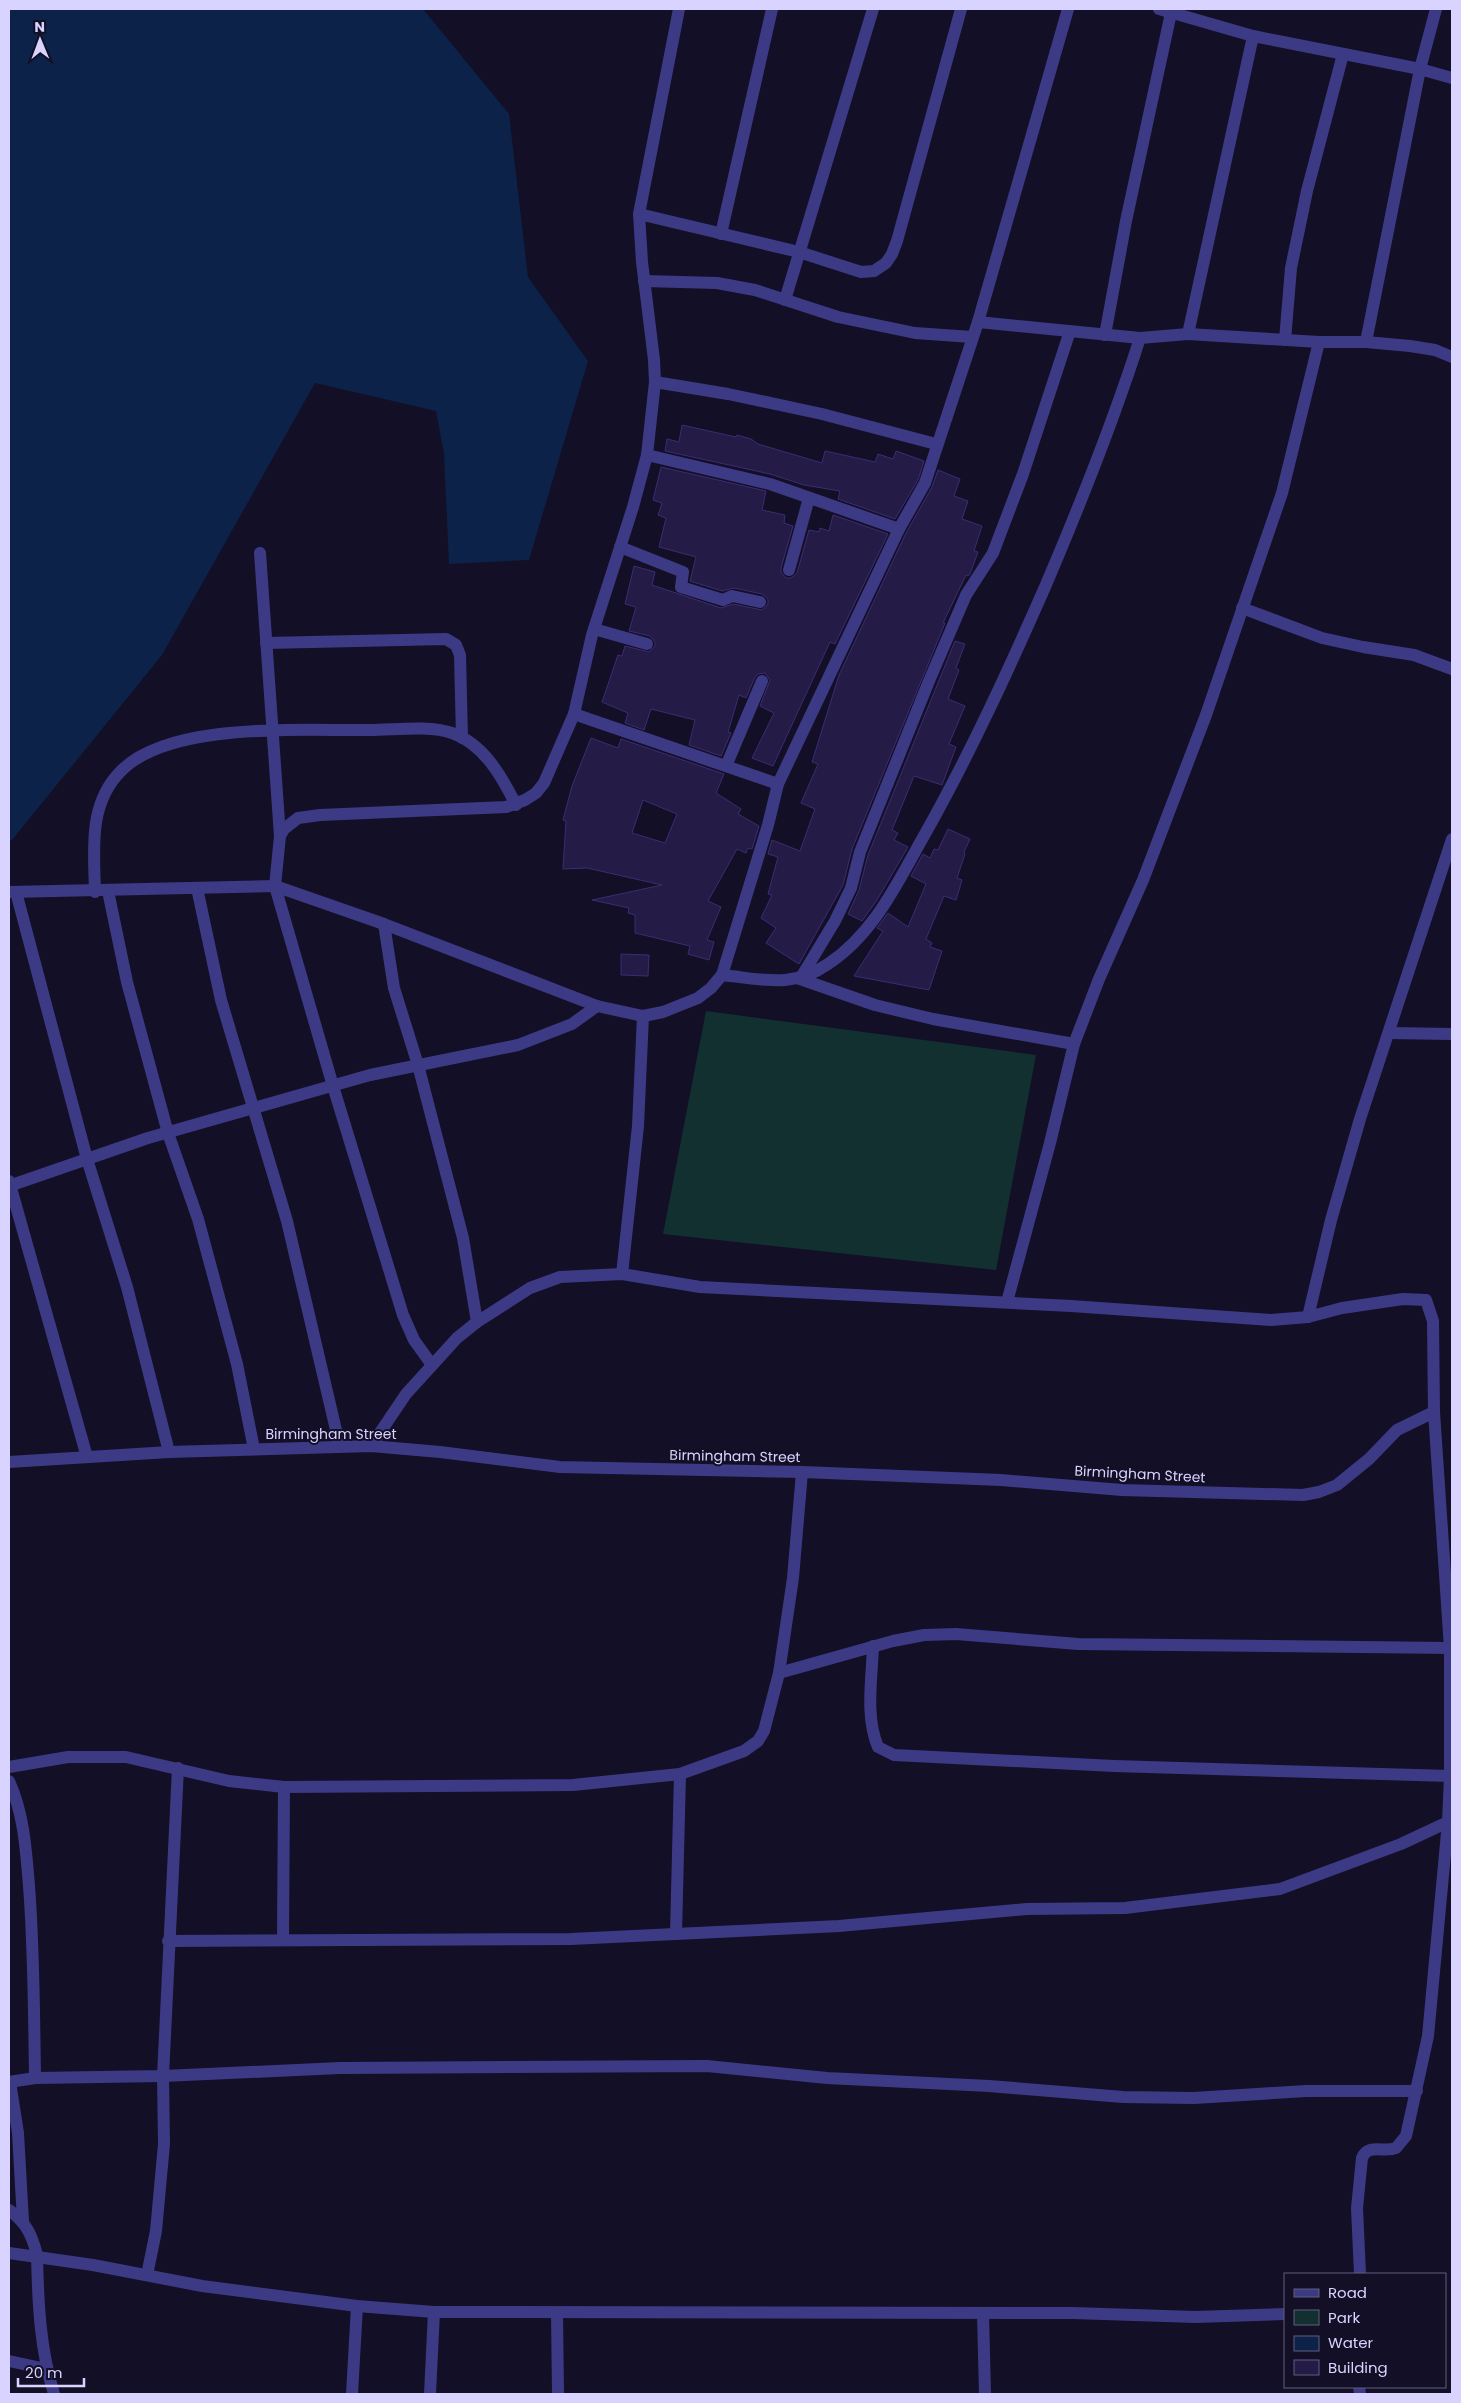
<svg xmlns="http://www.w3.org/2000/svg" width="1461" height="2403" font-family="Poppins,sans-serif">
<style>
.green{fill:#12302f}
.water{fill:#0c2248}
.building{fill:#241b47;stroke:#3b2d73;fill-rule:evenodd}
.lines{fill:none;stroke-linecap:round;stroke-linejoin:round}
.minor{stroke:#3d3a85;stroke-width:12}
.labels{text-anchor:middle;stroke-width:4;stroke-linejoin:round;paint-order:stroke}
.street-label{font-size:14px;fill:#d9d4ff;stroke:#130f26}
</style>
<rect width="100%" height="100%" fill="#130f26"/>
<polygon class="green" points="706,1011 1036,1055 996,1270 663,1234"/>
<polygon class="water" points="9,9 423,9 509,114 528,277 588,361 529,560 449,564 444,454 436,411 315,383 162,655 12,840 9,840"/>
<g class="building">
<polygon points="682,425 736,437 737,435 751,439 758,444 822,463 825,451 875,462 878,454 893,459 896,451 924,461 918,480 895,519 838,499 840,491 804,485 770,474 665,451 667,439 679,442"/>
<polygon points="661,467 766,491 762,510 785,515 784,523 793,526 781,568 781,572 786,578 791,578 797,573 809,530 819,532 820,528 829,531 833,515 888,534 835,644 830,642 773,766 752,758 774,713 760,706 770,680 765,673 758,674 755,677 746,698 739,695 728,732 731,733 721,756 689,745 695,720 651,709 644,730 625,723 628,713 602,702 618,655 622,656 625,646 649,652 655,646 655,642 650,636 629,631 636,607 625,604 634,566 655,572 652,585 721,608 733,604 762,610 768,604 768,599 762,594 734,588 722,591 690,581 696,557 659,547 666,518 658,515 662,503 653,500"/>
<polygon points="938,470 960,479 954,496 968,501 962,519 982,526 974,551 978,552 970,574 968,576 966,575 943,623 945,623 852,849 843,885 799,964 766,943 776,928 761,918 772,895 768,894 778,857 768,854 772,840 800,851 815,809 801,803 818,764 812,762 839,675 906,533 932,487"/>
<polygon points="955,641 965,644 956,668 959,670 948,699 965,706 949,744 956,747 942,785 914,776 892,830 898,833 894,840 908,847 877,900 862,921 848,914 859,890 868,855"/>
<path d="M591 738 618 748 621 739 724 774 716 793 741 809 738 814 759 826 752 849 748 848 746 853 737 849 708 901 721 907 707 940 714 942 709 960 688 954 690 946 635 933V915L628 913 629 908 592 900 662 885 587 868 563 869 566 821 563 820 572 786ZM643 800 677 814 665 843 632 833Z"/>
<polygon points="948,829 970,839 964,852 965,854 957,878 962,880 956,900 944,896 926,939 932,943 930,947 942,951 929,990 854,976 883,931 877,928 888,913 908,927 926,884 911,876 923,854 930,858 934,849 938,850"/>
<polygon points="621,954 649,955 648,976 621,975"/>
</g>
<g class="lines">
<g class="minor">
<polyline points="1159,9 1253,36 1420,69 1452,78"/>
<polyline points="639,214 799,252 861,272 874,271 886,263 892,254 897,241 961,9"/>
<polyline points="721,234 772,9"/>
<polyline points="644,281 717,283 755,290 838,317 915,333 972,337"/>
<polyline points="785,300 873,9"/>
<polyline points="978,322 1140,338 1188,334 1319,342 1366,342 1410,346 1435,350 1452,357"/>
<polyline points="1070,331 1023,474 993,553 966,595 929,681 860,852 851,888 835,921 800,979 875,1005 933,1019 1074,1044"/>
<polyline points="1188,334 1253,36"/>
<polyline points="1105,335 1126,221 1171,13"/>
<polyline points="1285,340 1291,268 1307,191 1343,54"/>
<polyline points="1366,342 1420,69 1436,9"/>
<polyline points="655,382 728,394 822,414 936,444"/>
<polyline points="647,455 770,484 899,529"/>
<polyline points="620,547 683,572 681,587 723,600 732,596 760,602"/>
<polyline points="260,553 280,836"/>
<polyline points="789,570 809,498"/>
<polyline points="1242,608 1322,638 1363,647 1414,655 1452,669"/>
<polyline points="594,629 647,644"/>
<polyline points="266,643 446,639 456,645 460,655 462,738"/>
<polyline points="574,714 778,784"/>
<polyline points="726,766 762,681"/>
<polyline points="197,888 221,1000 287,1221 340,1447"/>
<polyline points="108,891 127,982 168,1133 198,1219 237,1364 254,1449"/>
<polyline points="9,892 275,886 384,924 597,1006 643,1016 663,1012 698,998 711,988 722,975 768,825 778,784 899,529 925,483 978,322 1068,9"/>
<polyline points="16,892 87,1159 127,1287 169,1452"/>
<path d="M95 892C94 849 88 804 121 771 170 721 304 731 370 730 395 730 428 725 452 733 484 744 502 777 516 805"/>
<polyline points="384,924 394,988 418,1065 463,1238 477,1322"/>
<path d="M722 975C762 979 792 989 828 964 875 933 898 881 925 834 970 754 1008 671 1045 587 1080 505 1113 423 1140 338"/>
<polyline points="1389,1033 1452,1034"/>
<polyline points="9,1181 87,1457"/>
<polyline points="9,1186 148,1138 370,1075 518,1045 572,1024 597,1006"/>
<polyline points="622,1274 638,1126 643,1016"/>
<polyline points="1007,1302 1050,1143 1074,1044 1099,979 1143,880 1206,715 1282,493 1319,342"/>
<polyline points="1308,1317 1331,1220 1360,1119 1452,839"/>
<polyline points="432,1365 414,1340 403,1315 333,1086 275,886 280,836 284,829 298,818 320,815 506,807 525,800 536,793 544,783 574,714 592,635 633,507 647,455 655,382 654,360 642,262 639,214 679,9"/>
<path d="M371 1446 406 1394 457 1338 477 1322 530 1288 560 1277 622 1274 700 1287 1071 1306 1271 1320 1308 1317 1342 1308 1403 1299 1426 1300 1433 1321 1434 1412 1450 1648V1776L1448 1822 1428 2036 1406 2136 1396 2148C1384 2153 1368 2143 1362 2158L1357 2208 1360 2274"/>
<polyline points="9,1462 169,1452 371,1446 440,1452 560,1467 802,1472 1001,1480 1122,1490 1303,1495 1319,1492 1337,1485 1369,1459 1397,1430 1434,1412"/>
<path d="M873 1646C872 1678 865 1717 878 1747L894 1755 1114 1766 1450 1776"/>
<polyline points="779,1673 893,1641 924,1635 956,1634 1078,1644 1450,1648"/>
<polyline points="9,1767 68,1757 126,1757 229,1781 284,1787 573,1785 680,1774 744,1751 758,1741 764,1731 779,1673 793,1578 802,1472"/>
<path d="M9 1781C24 1814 26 1850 29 1886 34 1950 34 2014 35 2078"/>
<polyline points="676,1934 680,1774"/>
<polyline points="283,1939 284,1787"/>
<polyline points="168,1941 571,1939 839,1926 1027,1909 1125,1908 1280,1889 1401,1844 1448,1822"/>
<polyline points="9,2082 35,2078 163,2076 340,2068 707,2066 827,2078 989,2086 1123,2097 1194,2098 1306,2091 1417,2091"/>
<polyline points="10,2082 18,2133 23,2221"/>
<path d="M9 2210C26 2222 32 2235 37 2255 38 2303 40 2349 54 2394"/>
<polyline points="9,2253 93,2265 202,2286 357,2306 434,2312 1073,2313 1195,2317 1285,2314"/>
<polyline points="147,2275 156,2231 164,2144 163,2076 178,1768"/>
<polyline points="983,2313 985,2394"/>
<polyline points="557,2314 558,2394"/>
<polyline points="9,2361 46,2369"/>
<polyline points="1359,2387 1360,2394"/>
<polyline points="352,2394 357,2306"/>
<polyline points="430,2394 434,2312"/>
</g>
</g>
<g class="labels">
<g class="street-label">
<text x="331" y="1439">Birmingham Street</text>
<text transform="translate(735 1456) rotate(1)" y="5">Birmingham Street</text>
<text transform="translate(1140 1474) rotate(3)" y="5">Birmingham Street</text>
</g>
</g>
<rect width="1461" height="2403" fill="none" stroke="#d9d4ff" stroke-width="20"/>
<rect x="1284" y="2273" width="162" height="115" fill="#130f26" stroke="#625e7d"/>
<rect x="1294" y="2289" width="25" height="8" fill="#3d3a85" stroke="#625e7d"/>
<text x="1328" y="2298" font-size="15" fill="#d9d4ff">Road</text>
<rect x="1294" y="2310" width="25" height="15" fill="#12302f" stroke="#625e7d"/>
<text x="1328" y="2323" font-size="15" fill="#d9d4ff">Park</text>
<rect x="1294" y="2336" width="25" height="15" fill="#0c2248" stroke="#625e7d"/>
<text x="1328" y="2348" font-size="15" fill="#d9d4ff">Water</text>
<rect x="1294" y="2360" width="25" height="15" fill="#241b47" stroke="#625e7d"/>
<text x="1328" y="2373" font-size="15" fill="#d9d4ff">Building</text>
<g transform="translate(40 40) rotate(359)" stroke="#130f26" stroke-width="4" paint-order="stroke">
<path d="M0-4L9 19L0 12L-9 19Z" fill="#d9d4ff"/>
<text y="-8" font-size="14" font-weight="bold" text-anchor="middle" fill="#d9d4ff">N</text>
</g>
<path d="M18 2378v8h66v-8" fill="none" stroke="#d9d4ff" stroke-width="2.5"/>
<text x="25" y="2378" font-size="15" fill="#d9d4ff" stroke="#130f26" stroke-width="4" paint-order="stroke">20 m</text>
</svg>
